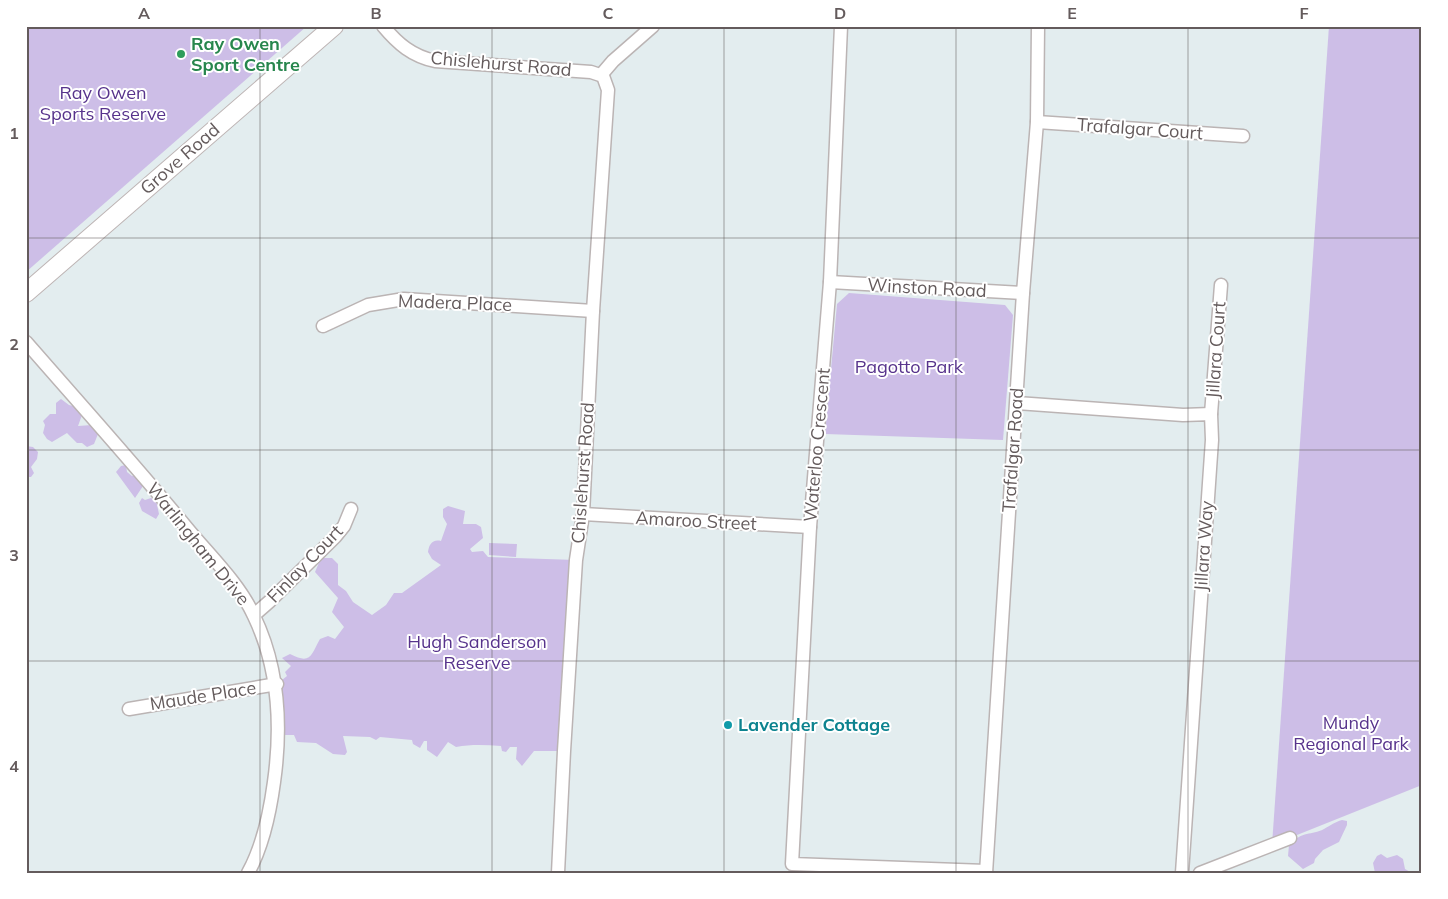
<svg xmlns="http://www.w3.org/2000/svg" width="1448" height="899" font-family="Mulish,sans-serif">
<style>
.green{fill:#cdbee7}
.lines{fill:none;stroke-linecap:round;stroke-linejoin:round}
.street-casing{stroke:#bbb4b4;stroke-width:15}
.secondary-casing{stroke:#beb5b5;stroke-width:20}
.street{stroke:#fff;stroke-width:12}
.secondary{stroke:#fff;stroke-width:18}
.grid{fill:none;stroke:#645b5c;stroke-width:1;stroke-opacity:0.55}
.leisure-dot{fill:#2e9e5b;stroke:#fff;stroke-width:2}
.culture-dot{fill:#0f9aa8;stroke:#fff;stroke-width:2}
.labels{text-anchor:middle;stroke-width:4;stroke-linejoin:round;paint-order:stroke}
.leisure-label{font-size:18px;font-weight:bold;fill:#27864d;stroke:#fff;text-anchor:start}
.street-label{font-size:18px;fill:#645b5c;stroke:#fff}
.park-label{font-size:18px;fill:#57338c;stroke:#fff}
.culture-label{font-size:18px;font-weight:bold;fill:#0d838f;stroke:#fff;text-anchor:start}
.neatline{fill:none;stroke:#645b5c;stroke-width:2}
.grid-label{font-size:16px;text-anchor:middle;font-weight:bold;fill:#645b5c}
</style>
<rect width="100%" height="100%" fill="#e3edef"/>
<g class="green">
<polygon points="26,26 307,26 26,272"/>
<polygon points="1329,26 1422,26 1422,785 1272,845"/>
<polygon points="849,293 1005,305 1013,315 1003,440 825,434 837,304"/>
<polygon points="61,399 69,405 77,407 82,415 78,426 92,425 98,434 94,444 87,447 82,443 77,443 67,433 52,442 47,439 43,433 45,425 43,421 50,414 56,414 56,403"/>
<polygon points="26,446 33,447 38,452 37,459 31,467 34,473 31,477 26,477"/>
<polygon points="126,465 127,472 132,476 136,475 143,486 135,498 116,472 121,466"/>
<polygon points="142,498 145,500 151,498 156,500 159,514 156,519 142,511 139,503"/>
<path d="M448 506 465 511 463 524H476L481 527 483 538 470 549 472 552 483 551 488 557 576 560 564 751H534L522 766 516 759 517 747H510L506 752 502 751 501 746C486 745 472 744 456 747L448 742 437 757 427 750V741H424L420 748 413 744 412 740 380 737 376 740 370 737 343 736 347 752 345 755 333 754 316 743 297 742 294 735H279L277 684 287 676 285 672 291 666 282 658 290 654C311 665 311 655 320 639L328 636 335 639 344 627 332 612 338 598 315 572 321 558H332L338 564V585L346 591 353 602 372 615 386 605 394 593H402L441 565 432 559 428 552C429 545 432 539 441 541L447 524 443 517V509Z"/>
<polygon points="489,543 517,544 516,557 489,555"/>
<path d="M1342 820 1347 821V825L1339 842 1323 850 1315 859 1314 863 1303 869 1288 856 1289 845C1303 830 1311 836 1324 829 1331 825 1335 822 1342 820Z"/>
<polygon points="1381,854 1387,858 1397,855 1403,859 1405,869 1412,873 1375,873 1373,863 1377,856"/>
</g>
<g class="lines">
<defs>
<g id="street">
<path d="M383 26C398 44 412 56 435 61L591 72 603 76 608 90 593 311 583 514 576 560 564 751 558 873"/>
<polyline points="841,26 830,282 810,527 792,864 986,871"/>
<polyline points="601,75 613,61 653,26"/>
<polyline points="1037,122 1243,136"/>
<polyline points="830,282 1023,293"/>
<polyline points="323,326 368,305 404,299 593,311"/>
<path d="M26 342C80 404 135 465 187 528 210 556 239 583 254 616 279 668 282 725 274 782 270 812 263 846 248 873"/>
<polyline points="1017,403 1183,415 1211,414 1212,440 1182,873"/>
<polyline points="1211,414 1221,285"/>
<polyline points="583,514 810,527"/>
<polyline points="254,615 270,601 335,537 344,526 351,509"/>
<polyline points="129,709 277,684"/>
<polyline points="986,873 1023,293 1037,122 1038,26"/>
<polyline points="1200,873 1290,838"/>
</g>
<polyline id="secondary" points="26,293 334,26"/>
</defs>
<use href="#street" class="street-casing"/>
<use href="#secondary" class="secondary-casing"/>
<use href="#street" class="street"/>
<use href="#secondary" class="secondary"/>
</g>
<path class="grid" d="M260 26V873M492 26V873M724 26V873M956 26V873M1188 26V873M26 238H1422M26 450H1422M26 661H1422"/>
<circle class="leisure-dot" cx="181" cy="54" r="5"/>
<circle class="culture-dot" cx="728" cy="725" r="5"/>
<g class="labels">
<g class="leisure-label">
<text x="191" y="50">Ray Owen<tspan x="191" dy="21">Sport Centre</tspan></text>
</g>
<g class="street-label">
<text transform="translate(501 64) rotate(5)" y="6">Chislehurst Road</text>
<text transform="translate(1140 129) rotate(4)" y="6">Trafalgar Court</text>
<text transform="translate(180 159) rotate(-41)" y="6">Grove Road</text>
<text transform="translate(927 288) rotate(3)" y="6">Winston Road</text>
<text transform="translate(455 303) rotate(2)" y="6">Madera Place</text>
<text transform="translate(1216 350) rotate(-86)" y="6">Jillara Court</text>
<text transform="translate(817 445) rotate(-85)" y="6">Waterloo Crescent</text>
<text transform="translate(1013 450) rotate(-86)" y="6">Trafalgar Road</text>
<text transform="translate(583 473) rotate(-86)" y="6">Chislehurst Road</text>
<text transform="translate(696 521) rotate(3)" y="6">Amaroo Street</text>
<text transform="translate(198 544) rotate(51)" y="6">Warlingham Drive</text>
<text transform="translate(1204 546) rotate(-86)" y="6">Jillara Way</text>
<text transform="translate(305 564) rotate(-46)" y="6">Finlay Court</text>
<text transform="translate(203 696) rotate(-9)" y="6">Maude Place</text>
</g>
<g class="park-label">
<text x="103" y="99">Ray Owen<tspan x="103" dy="21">Sports Reserve</tspan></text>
<text x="909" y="373">Pagotto Park</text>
<text x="477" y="648">Hugh Sanderson<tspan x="477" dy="21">Reserve</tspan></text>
<text x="1351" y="729">Mundy<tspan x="1351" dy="21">Regional Park</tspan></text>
</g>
<g class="culture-label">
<text x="738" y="731">Lavender Cottage</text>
</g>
</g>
<rect width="1448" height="899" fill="none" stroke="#ffffff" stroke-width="55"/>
<rect x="28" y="28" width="1392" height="844" class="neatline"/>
<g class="grid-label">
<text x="144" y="19">A</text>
<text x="376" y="19">B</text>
<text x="608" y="19">C</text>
<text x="840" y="19">D</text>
<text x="1072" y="19">E</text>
<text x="1304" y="19">F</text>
<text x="14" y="139">1</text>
<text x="14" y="350">2</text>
<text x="14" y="561">3</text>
<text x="14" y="772">4</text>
</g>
</svg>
